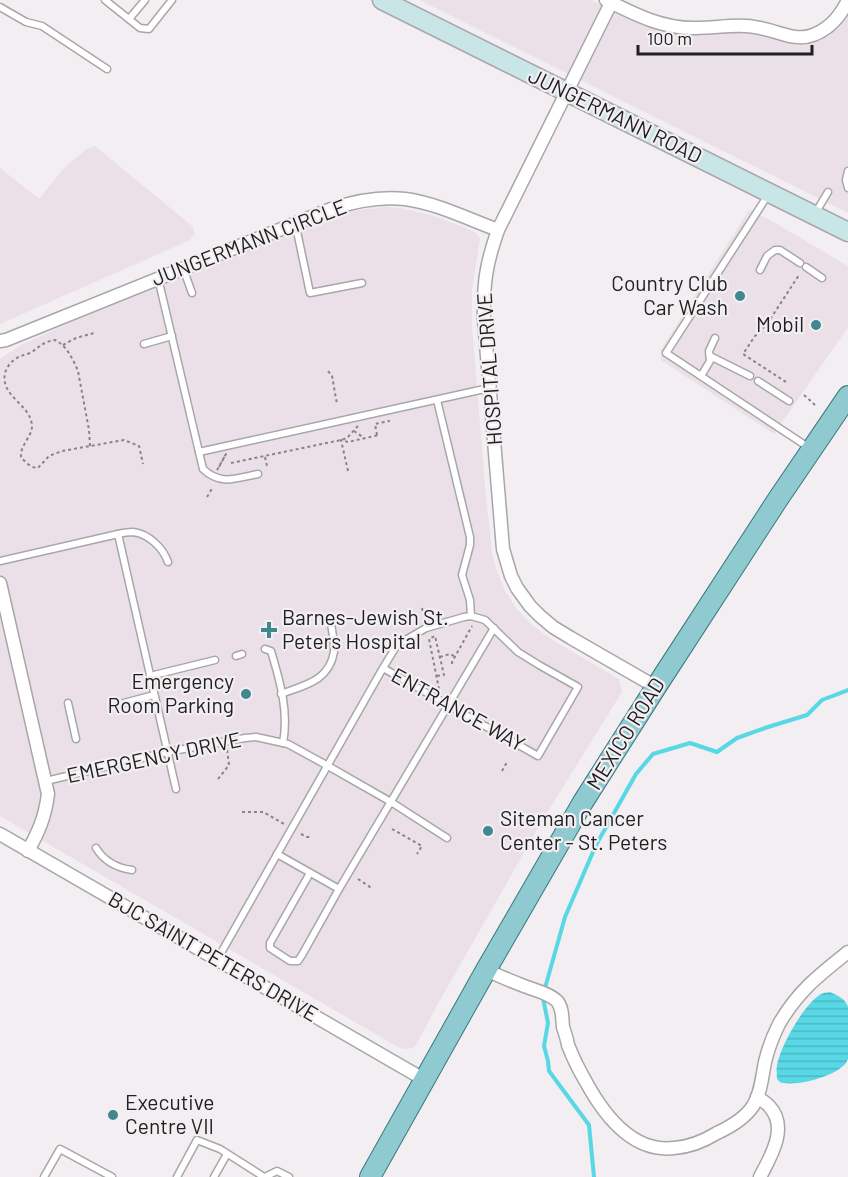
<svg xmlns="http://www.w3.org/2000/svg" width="848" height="1177" font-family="Barlow,sans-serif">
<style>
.built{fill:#ebe0e7}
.water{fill:url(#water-rules)}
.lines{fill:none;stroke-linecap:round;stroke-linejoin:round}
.stream{stroke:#58d7e5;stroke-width:4}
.lane-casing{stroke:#a9a6a8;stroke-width:9}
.street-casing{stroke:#a9a6a8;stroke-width:15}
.secondary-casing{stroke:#a9a6a8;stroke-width:21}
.primary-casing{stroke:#39787f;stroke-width:22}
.path{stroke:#868486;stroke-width:2;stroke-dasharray:3 3;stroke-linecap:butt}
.lane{stroke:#fff;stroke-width:6}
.street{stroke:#fff;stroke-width:12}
.secondary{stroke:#c8e5e8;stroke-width:18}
.primary{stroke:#90cad1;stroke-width:20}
.poi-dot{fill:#40878f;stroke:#f2eef1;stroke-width:2}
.labels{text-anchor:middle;stroke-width:4.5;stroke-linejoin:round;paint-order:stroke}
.street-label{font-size:21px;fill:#212021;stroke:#f2eef1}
.poi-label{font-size:21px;fill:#212021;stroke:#f2eef1;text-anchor:end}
</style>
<defs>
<pattern id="water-rules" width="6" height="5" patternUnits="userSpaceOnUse" patternTransform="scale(1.5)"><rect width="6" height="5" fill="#58d7e5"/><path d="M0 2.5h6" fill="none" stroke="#4cb8c4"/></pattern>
</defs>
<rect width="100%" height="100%" fill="#f2eef1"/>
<g class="built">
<polygon points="419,0 591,0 625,17 657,29 678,33 742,33 762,35 797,46 822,40 833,31 848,11 848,213"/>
<polygon points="95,146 192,226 195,233 190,240 0,324 0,168 39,199 65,167 87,149"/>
<polygon points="387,207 400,208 434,216 473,231 477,234 480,239 472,290 472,326 485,487 492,553 496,568 504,589 510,599 516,608 533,626 554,641 619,679 622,692 542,821 440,1000 416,1045 413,1048 405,1049 398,1047 0,816 0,359 21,345 78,319 333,216 352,211"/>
<polygon points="749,210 770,220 848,266 848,327 774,434 661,360 661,350"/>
</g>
<path class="water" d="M830 992C837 995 846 999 848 1007 848 1015 848 1040 848 1049 848 1052 848 1056 848 1059 843 1075 799 1086 784 1083 780 1083 780 1082 777 1079 777 1074 776 1069 777 1065 781 1045 804 1004 821 994 825 992 827 993 830 992Z"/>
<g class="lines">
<g class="stream">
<polyline points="545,988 565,917 596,845 636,774 653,754 690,743 717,752 737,738 768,727 807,715 822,700 848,690"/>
<polyline points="543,998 548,1023 544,1046 548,1061 549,1071 589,1125 594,1177"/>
</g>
<defs>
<g id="lane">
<polyline points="105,0 140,28 149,29 172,0"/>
<polyline points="0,7 26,22 42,26 107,69"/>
<polyline points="129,19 145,0"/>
<polyline points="848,171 846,180 848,188"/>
<polyline points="768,195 666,353 808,447"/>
<polyline points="816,212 828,192"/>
<polyline points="294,224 298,236 310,293 362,283"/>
<polyline points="806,267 822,278"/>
<polyline points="183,268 192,293"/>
<polyline points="760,270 767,256 775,250 780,250 800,263"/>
<path d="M158 278 203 469C221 486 236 478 258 474"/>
<polyline points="144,344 172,336"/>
<polyline points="710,356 750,376"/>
<polyline points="701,376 710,361 709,351 715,338"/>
<polyline points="758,381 789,401"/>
<polyline points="437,400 470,537 470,545 462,575 470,600 471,616"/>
<polyline points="199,452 489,388"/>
<polyline points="118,534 176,789"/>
<path d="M0 561 118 534C122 533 128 532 133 532 149 534 163 548 168 562"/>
<path d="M265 649 271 651C280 681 289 712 283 743"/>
<polyline points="236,656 242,654"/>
<polyline points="150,676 215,660"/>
<path d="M281 694C305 685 329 681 334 652 335 643 332 632 331 623"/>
<polyline points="68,703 76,739"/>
<polyline points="120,704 154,695"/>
<polyline points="46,781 167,752 245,738 256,737 288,744 328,766 391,802 447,838"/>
<path d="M96 848C104 861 117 868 132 870"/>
<polyline points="277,854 339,889 494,628"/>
<polyline points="310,873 270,943 270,948 290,961 298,961 302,955 339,889"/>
<polyline points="217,960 383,668 397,645 426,628 464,617 471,616 485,620 518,652 539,665 578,687 538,756 383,668"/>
<polyline points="44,1177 60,1149 112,1177"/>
<polyline points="177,1177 197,1140 220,1149 264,1177"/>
<polyline points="214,1177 227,1154"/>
<polyline points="265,1177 277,1171 289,1177"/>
</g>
<g id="street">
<path d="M606 0C634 14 663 29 696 28 718 28 739 23 760 28 778 31 795 42 813 35 829 29 841 15 848 0"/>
<path d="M611 3 498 230C486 264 483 284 484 320L503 549 511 576 517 588 530 606 540 616 553 627 571 638 656 687"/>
<path d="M0 341 6 340 331 209C355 201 379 196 405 199 436 203 468 219 498 230"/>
<path d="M0 583 48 794C45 817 39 831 28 851"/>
<polyline points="0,834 425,1080"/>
<path d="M486 970C499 976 511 981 524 986 534 990 549 993 557 1001 563 1008 562 1018 563 1027 565 1033 567 1039 568 1045 573 1058 579 1070 586 1082 604 1115 632 1153 674 1148 689 1147 704 1141 717 1133 730 1127 745 1118 753 1106 761 1093 762 1077 765 1062 768 1049 773 1036 779 1024 798 991 819 975 848 952"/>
<path d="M757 1097C761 1100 766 1102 769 1106 789 1127 771 1156 760 1177"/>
</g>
<polyline id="secondary" points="382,0 848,232"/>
<polyline id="primary" points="370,1177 486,970 583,802 656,687 778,499 848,396"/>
</defs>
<use href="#lane" class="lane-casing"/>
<use href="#street" class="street-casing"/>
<use href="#secondary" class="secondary-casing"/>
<use href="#primary" class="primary-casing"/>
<g class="path">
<polyline points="63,345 76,338 94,333"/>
<polyline points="328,371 332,376 337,404"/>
<polyline points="786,382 743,354 755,336 759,333 769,321 799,275"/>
<polyline points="804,395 815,405"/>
<polyline points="354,431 364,438"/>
<polyline points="377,435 375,424 389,421 389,422"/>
<path d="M90 446 89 430 78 371C73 359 66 345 55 340 42 342 40 347 30 353 26 355 21 355 17 358 11 361 7 367 5 373 0 397 31 404 32 426 32 437 20 445 21 457 25 462 31 468 38 468L49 456 62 451 124 440 139 446 143 464"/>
<polyline points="265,457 267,466"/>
<polyline points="231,463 341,440 347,438 358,426"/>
<polyline points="217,470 226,454 219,467"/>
<polyline points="348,471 341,440 348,442 379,435"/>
<polyline points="207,497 213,487"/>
<polyline points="422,608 425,620"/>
<polyline points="440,657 450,654 454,656"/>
<polyline points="452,664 452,662 472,626"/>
<polyline points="437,676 444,675 435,636 429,639 439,689"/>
<polyline points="502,771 507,762"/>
<polyline points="218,779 229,765 227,749"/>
<polyline points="242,812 263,812 284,824"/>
<polyline points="392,829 422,846 417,854"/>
<polyline points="301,834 307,837 312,837"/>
<polyline points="358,879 373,889"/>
</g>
<use href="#lane" class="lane"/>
<use href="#street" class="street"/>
<use href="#secondary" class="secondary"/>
<use href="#primary" class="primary"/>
</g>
<g class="poi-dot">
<circle cx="740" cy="296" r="6"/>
<circle cx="816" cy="325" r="6"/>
<path d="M266 621h6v6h6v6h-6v6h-6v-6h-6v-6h6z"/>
<circle cx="246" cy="694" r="6"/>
<circle cx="488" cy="831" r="6"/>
<circle cx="113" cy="1115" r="6"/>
</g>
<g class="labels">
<g class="street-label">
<text transform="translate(615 116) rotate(26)" y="7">JUNGERMANN ROAD</text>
<text transform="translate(249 243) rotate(-21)" y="7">JUNGERMANN CIRCLE</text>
<text transform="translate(490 369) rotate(-94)" y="7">HOSPITAL DRIVE</text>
<text transform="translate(458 710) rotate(29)" y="7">ENTRANCE WAY</text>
<text transform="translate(626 734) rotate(-58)" y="7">MEXICO ROAD</text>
<text transform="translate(154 758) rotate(-12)" y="7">EMERGENCY DRIVE</text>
<text transform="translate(213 957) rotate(30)" y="7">BJC SAINT PETERS DRIVE</text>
</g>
<g class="poi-label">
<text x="728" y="291">Country Club<tspan x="728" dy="24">Car Wash</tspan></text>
<text x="804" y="332">Mobil</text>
<text x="282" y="625" text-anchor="start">Barnes-Jewish St.<tspan x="282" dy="24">Peters Hospital</tspan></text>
<text x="234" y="689">Emergency<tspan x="234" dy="24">Room Parking</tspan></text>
<text x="500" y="826" text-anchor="start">Siteman Cancer<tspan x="500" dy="24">Center - St. Peters</tspan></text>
<text x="125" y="1110" text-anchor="start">Executive<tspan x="125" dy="24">Centre VII</tspan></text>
</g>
</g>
<path d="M638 45v9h174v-9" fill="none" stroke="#212021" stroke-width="3"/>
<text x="647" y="45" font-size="18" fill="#212021" stroke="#f2eef1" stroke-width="4.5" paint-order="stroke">100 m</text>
</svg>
